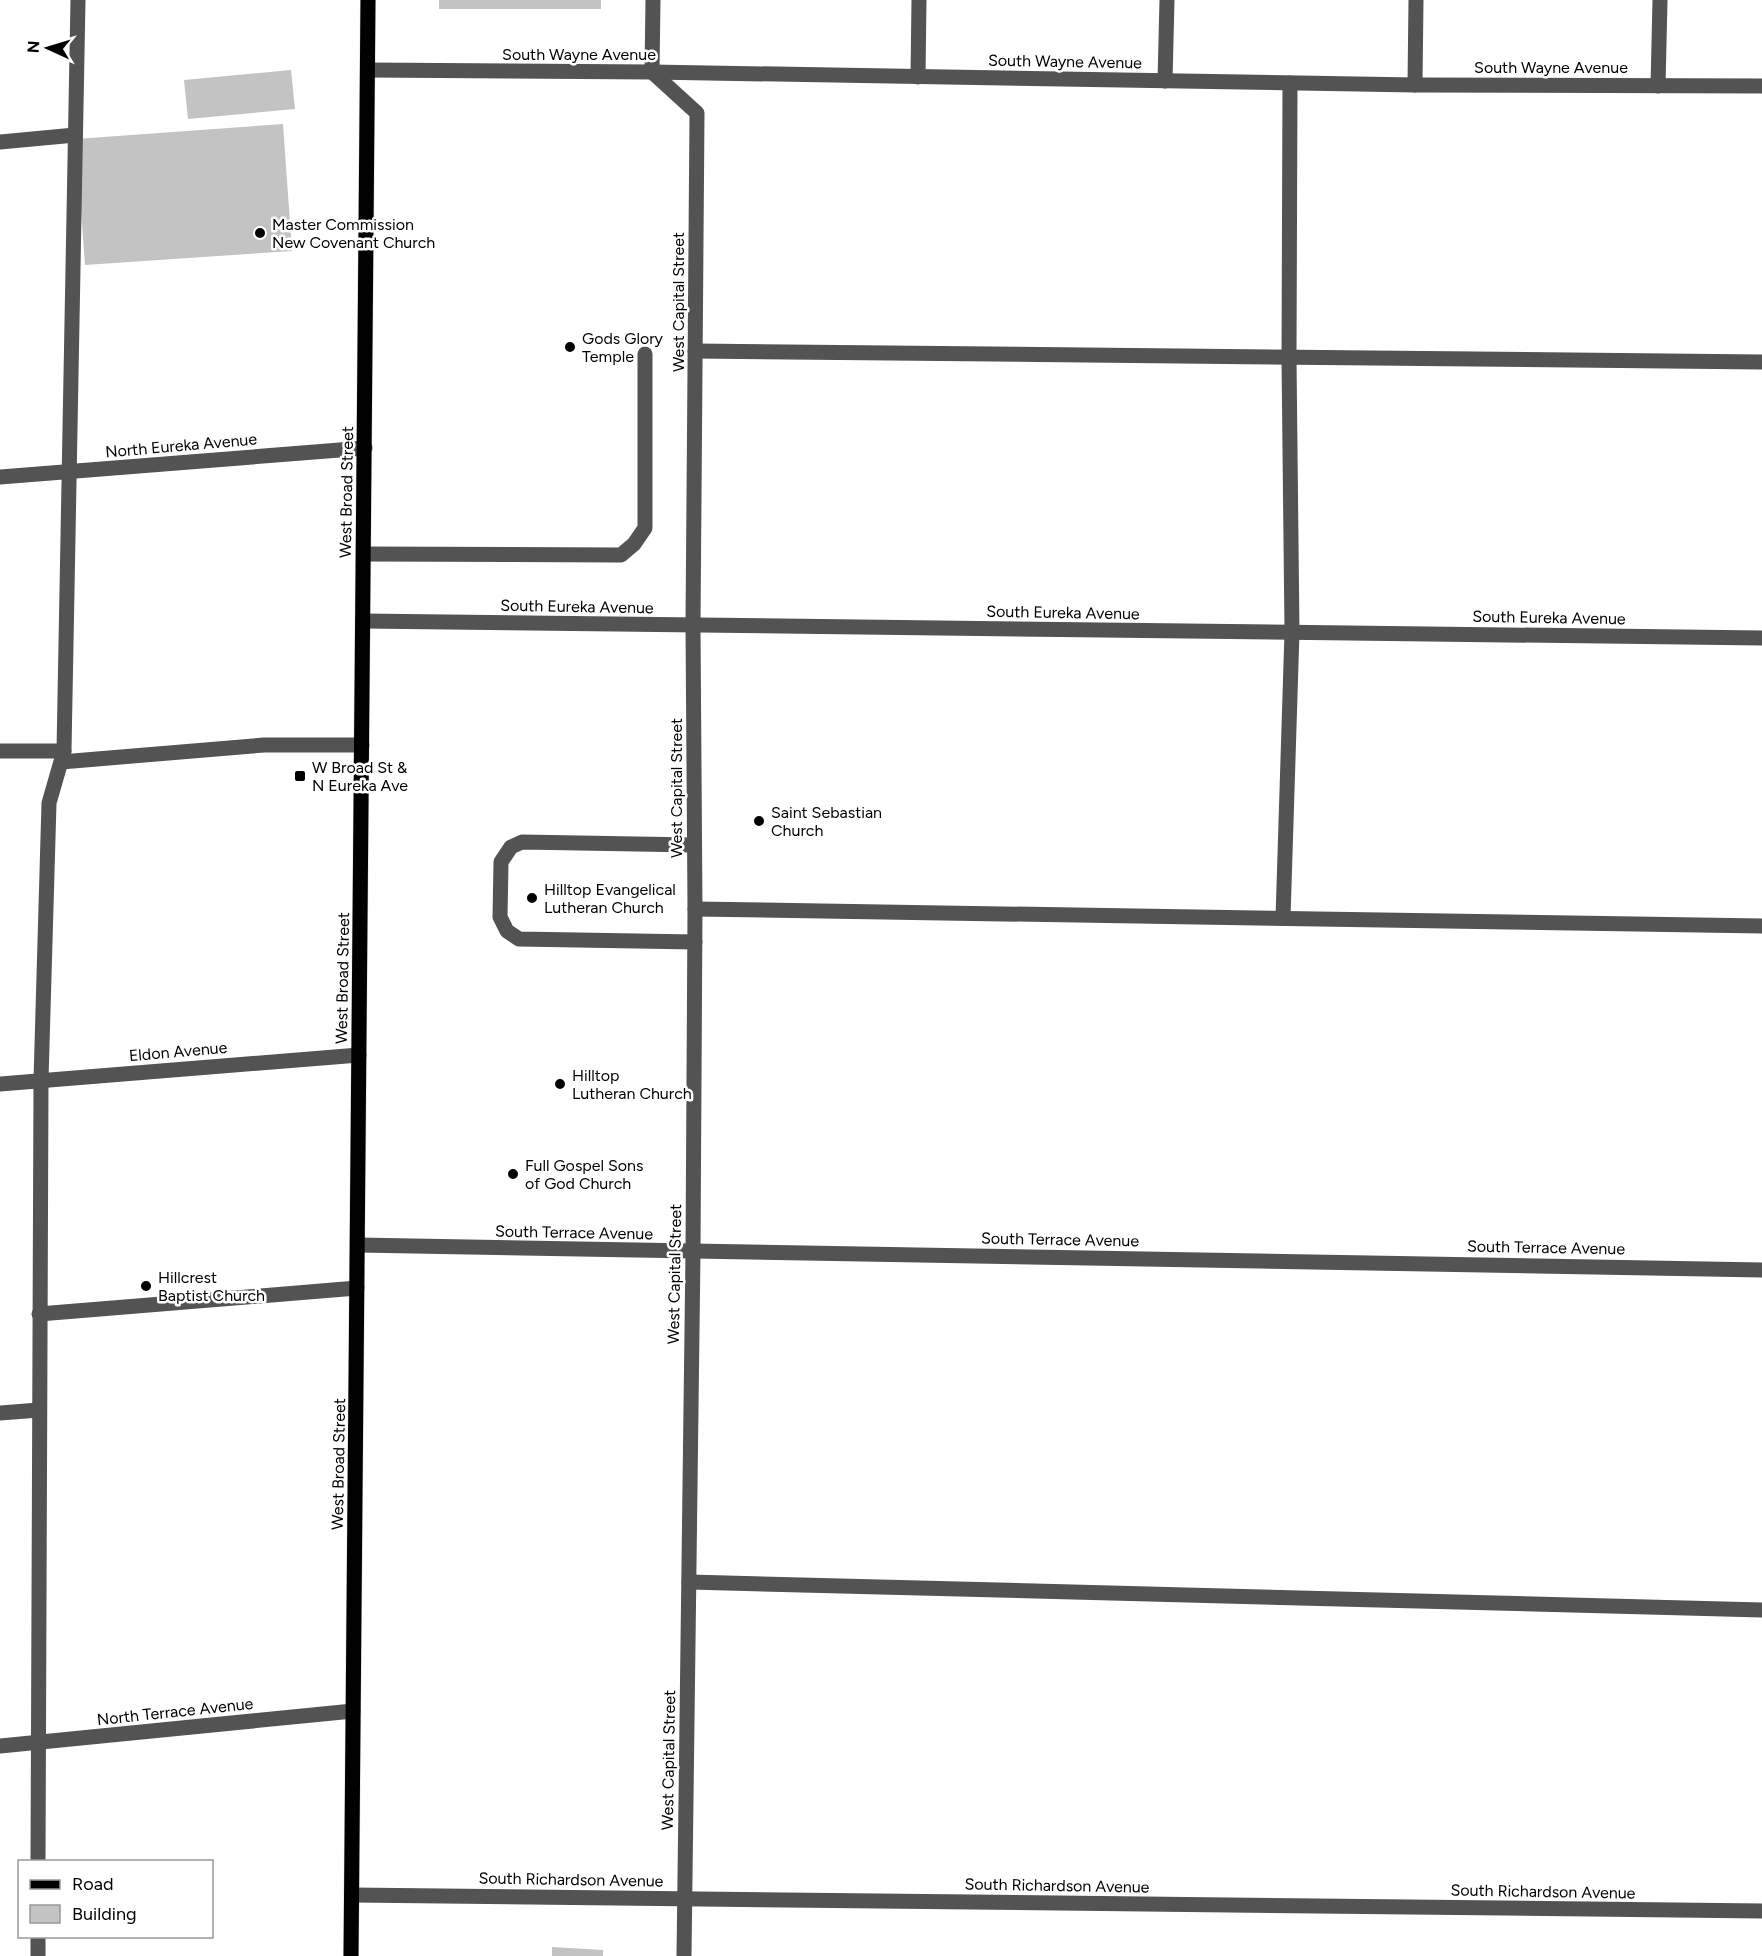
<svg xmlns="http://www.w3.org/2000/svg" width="1762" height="1956" font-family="Figtree,sans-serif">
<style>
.building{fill:#c3c3c3}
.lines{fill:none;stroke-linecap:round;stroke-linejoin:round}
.major-casing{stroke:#dbdbdb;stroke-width:16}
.minor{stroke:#535353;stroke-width:15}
.major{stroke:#000;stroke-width:15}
.poi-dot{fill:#000;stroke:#fff;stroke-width:2}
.labels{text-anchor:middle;stroke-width:5;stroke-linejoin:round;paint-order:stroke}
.street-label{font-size:16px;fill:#000;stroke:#fff}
.poi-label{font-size:16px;fill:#000;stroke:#fff;text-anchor:start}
</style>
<rect width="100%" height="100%" fill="#fff"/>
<g class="building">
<rect x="439" y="0" width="162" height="9"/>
<polygon points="291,70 295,109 188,119 184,80"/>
<polygon points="283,124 292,251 85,265 76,139"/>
<polygon points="552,1947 603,1950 603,1956 552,1956"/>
</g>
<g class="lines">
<defs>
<polyline id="major" points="351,1956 368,0"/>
</defs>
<use href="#major" class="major-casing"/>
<g class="minor">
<polyline points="653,0 652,72 697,113 693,625 695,909 693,1252 684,1956"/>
<polyline points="368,70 652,72 1415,85 1762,86"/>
<polyline points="918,77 919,0"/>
<polyline points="1165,81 1167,0"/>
<polyline points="1415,85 1416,0"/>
<polyline points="1658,86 1660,0"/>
<polyline points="0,142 75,135"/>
<polyline points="695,351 1762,362"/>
<polyline points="0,477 365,448"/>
<polyline points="364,554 621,555 634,544 645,528 645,354"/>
<polyline points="363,621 1762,638"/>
<polyline points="0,751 64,751"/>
<polyline points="61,762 264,745 362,745"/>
<polyline points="694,845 522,842 511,847 501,862 500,917 507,931 519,939 695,942"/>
<polyline points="695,909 1762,926"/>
<polyline points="1283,918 1292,632 1289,358 1290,83"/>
<polyline points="0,1084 359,1055"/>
<polyline points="358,1245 1762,1270"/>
<polyline points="39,1314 357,1288"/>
<polyline points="0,1413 39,1410"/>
<polyline points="689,1582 1762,1610"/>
<polyline points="0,1746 353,1711"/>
<polyline points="38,1862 41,1080 49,803 64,751 78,0"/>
<polyline points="352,1895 1762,1911"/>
<polyline points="38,1956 38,1936"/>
</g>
<use href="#major" class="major"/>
</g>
<g class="poi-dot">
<circle cx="260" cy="233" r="6"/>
<circle cx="570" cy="347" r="6"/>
<rect x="294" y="770" width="12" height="12" rx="3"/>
<circle cx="759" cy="821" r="6"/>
<circle cx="532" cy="898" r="6"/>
<circle cx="560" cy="1084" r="6"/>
<circle cx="513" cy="1174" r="6"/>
<circle cx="146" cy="1286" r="6"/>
</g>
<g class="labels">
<g class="street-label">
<text x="579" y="60">South Wayne Avenue</text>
<text transform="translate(1065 61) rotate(1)" y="6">South Wayne Avenue</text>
<text x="1551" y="73">South Wayne Avenue</text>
<text transform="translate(678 302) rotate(-90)" y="6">West Capital Street</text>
<text transform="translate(181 445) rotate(-5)" y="6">North Eureka Avenue</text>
<text transform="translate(346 492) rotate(-89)" y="6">West Broad Street</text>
<text transform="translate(577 606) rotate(1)" y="6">South Eureka Avenue</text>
<text transform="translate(1063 612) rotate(1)" y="6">South Eureka Avenue</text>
<text transform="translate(1549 617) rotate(1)" y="6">South Eureka Avenue</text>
<text transform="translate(676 788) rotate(-90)" y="6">West Capital Street</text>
<text transform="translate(342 978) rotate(-89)" y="6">West Broad Street</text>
<text transform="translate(178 1051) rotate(-5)" y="6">Eldon Avenue</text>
<text transform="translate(574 1232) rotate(1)" y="6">South Terrace Avenue</text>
<text transform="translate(1060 1239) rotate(1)" y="6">South Terrace Avenue</text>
<text transform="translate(1546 1247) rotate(1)" y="6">South Terrace Avenue</text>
<text transform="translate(674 1274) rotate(-89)" y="6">West Capital Street</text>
<text transform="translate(338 1464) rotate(-89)" y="6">West Broad Street</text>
<text transform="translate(175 1711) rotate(-6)" y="6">North Terrace Avenue</text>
<text transform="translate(668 1760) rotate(-89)" y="6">West Capital Street</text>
<text transform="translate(571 1879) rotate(1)" y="6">South Richardson Avenue</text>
<text transform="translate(1057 1885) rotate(1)" y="6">South Richardson Avenue</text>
<text transform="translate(1543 1891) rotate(1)" y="6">South Richardson Avenue</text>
</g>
<g class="poi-label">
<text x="272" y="230">Master Commission<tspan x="272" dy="18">New Covenant Church</tspan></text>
<text x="582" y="344">Gods Glory<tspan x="582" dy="18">Temple</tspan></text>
<text x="312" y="773">W Broad St &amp;<tspan x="312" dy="18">N Eureka Ave</tspan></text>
<text x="771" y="818">Saint Sebastian<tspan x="771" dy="18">Church</tspan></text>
<text x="544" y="895">Hilltop Evangelical<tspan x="544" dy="18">Lutheran Church</tspan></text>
<text x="572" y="1081">Hilltop<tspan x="572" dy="18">Lutheran Church</tspan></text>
<text x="525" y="1171">Full Gospel Sons<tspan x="525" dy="18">of God Church</tspan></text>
<text x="158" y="1283">Hillcrest<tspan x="158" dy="18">Baptist Church</tspan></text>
</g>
</g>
<rect x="18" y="1860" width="195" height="78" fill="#ffffff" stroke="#999999" stroke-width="1.5"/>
<rect x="30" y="1880" width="30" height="9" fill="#000000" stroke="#999999" stroke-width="1.5"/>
<text x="72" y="1890" font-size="18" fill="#000000">Road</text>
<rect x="30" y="1905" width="30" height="18" fill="#c3c3c3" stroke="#999999" stroke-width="1.5"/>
<text x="72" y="1920" font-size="18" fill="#000000">Building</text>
<g transform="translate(48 48) rotate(274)" stroke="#ffffff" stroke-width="4.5" paint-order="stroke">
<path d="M0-4.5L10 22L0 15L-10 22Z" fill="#000000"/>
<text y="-9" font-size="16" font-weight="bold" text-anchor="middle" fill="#000000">N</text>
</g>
</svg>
